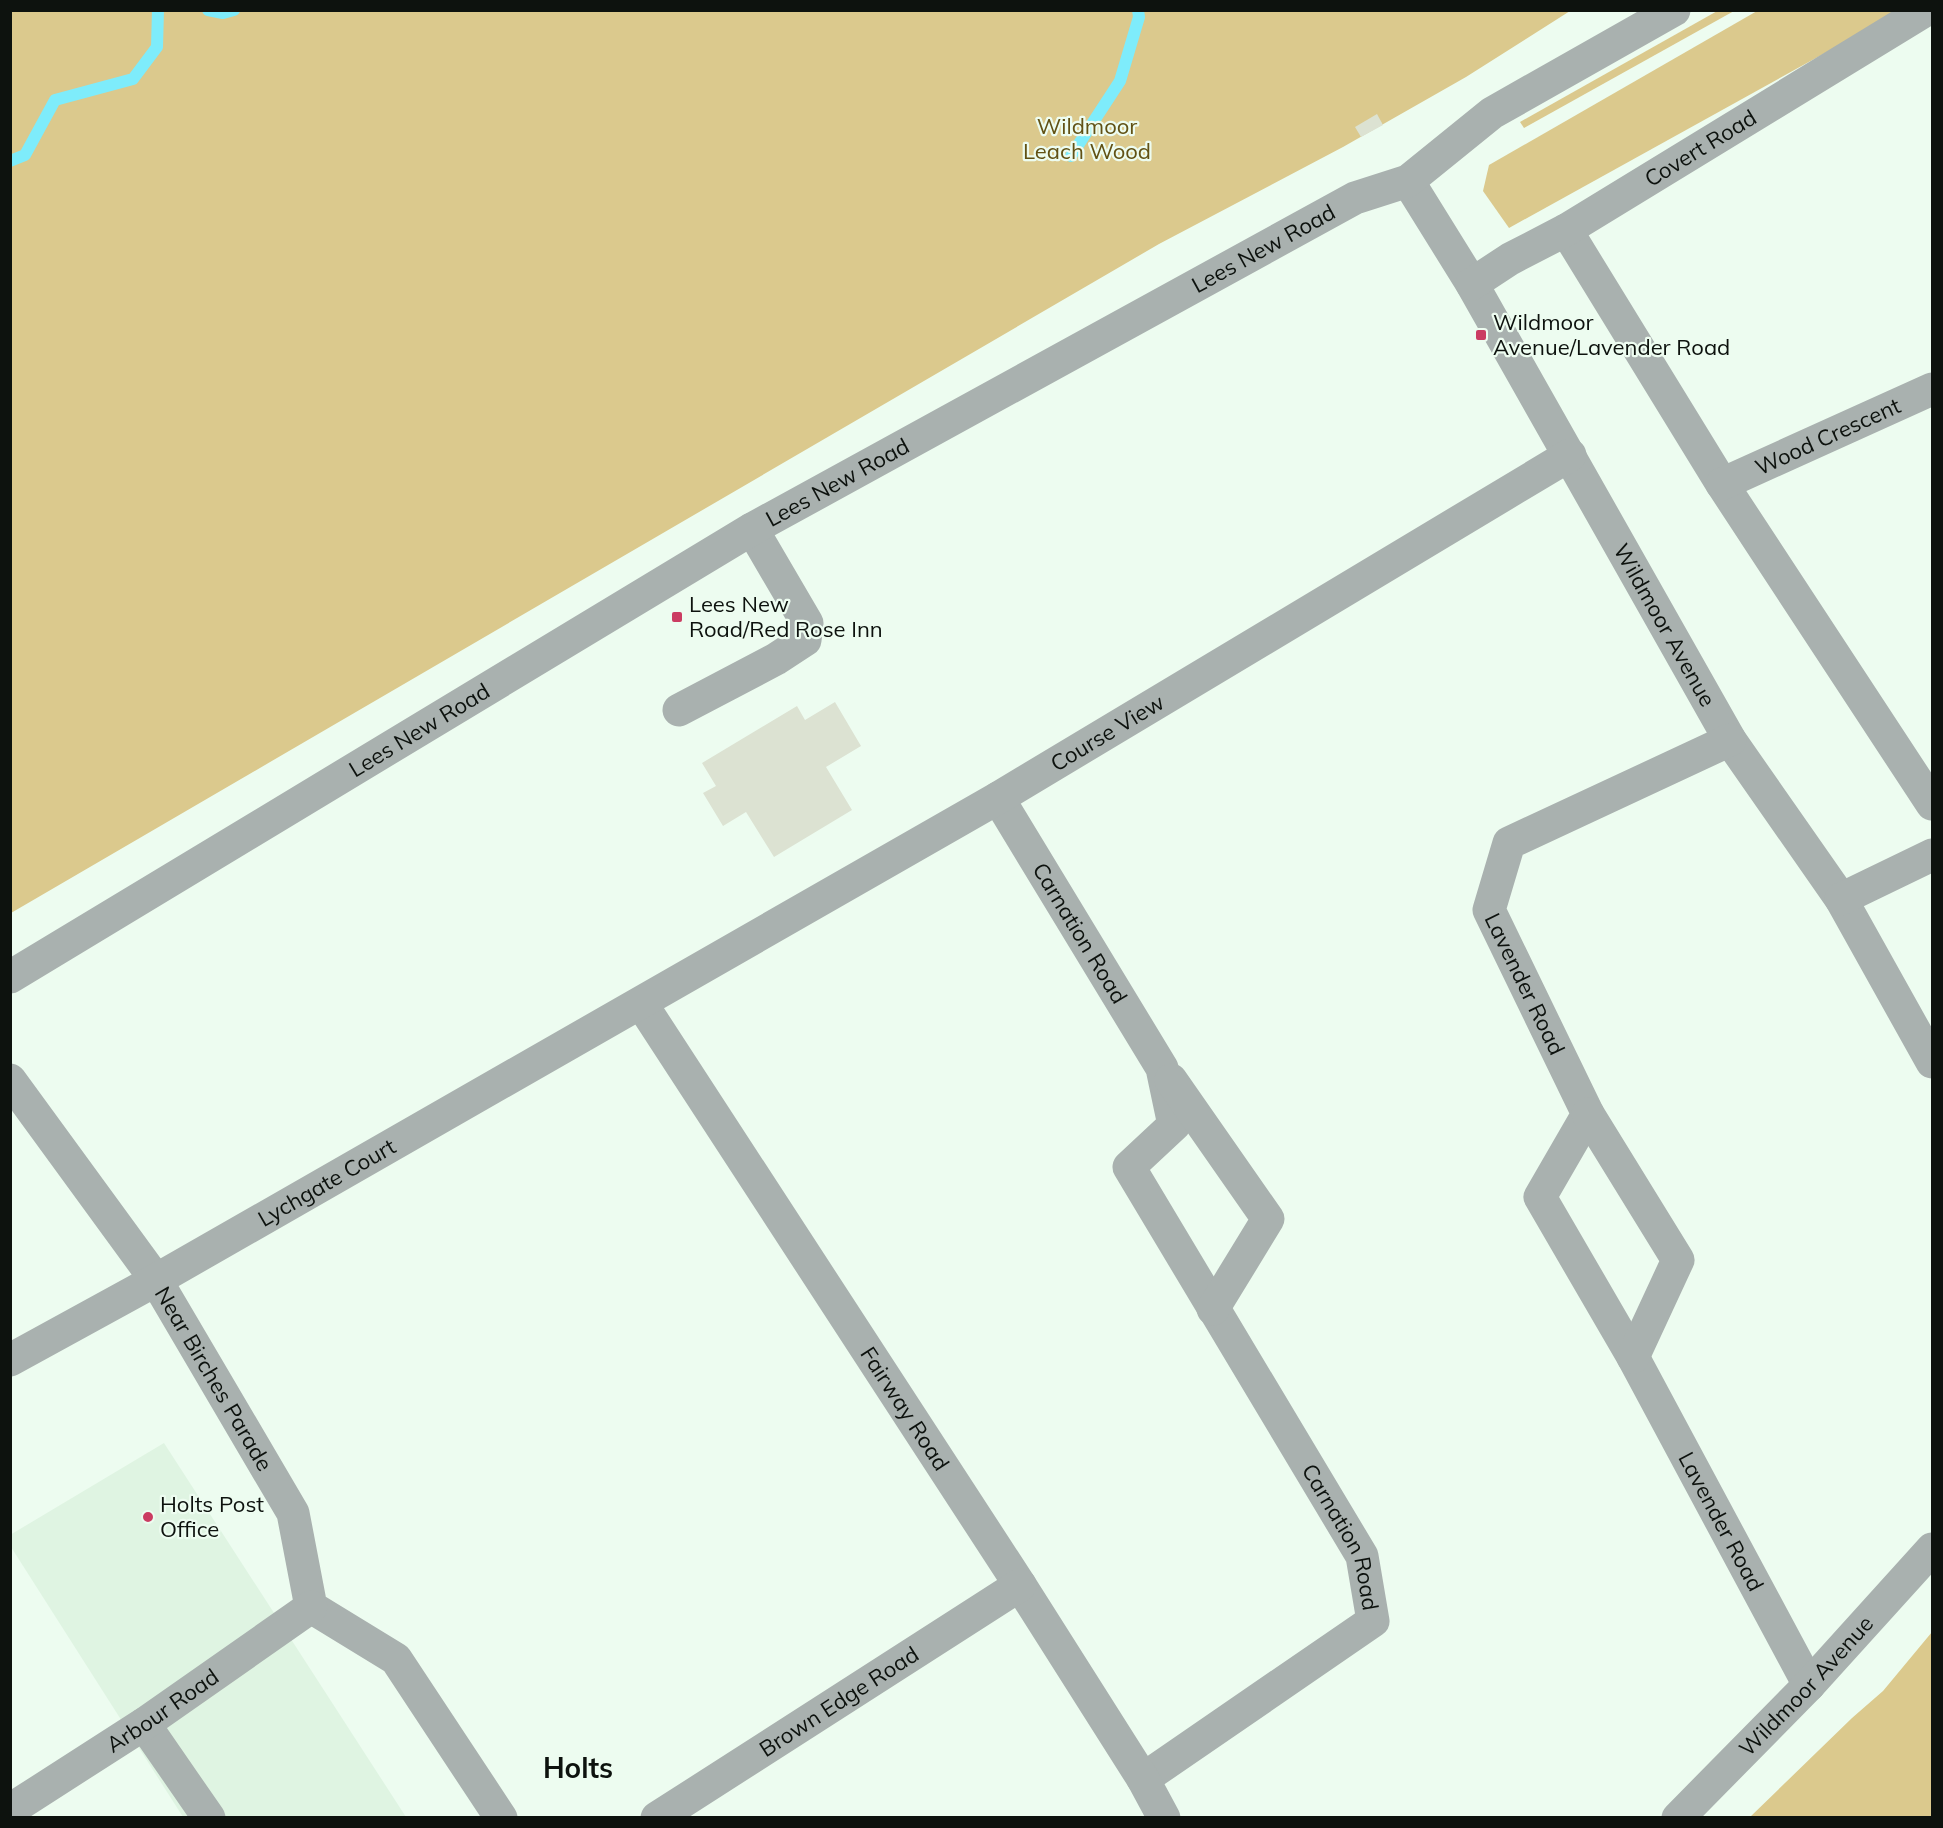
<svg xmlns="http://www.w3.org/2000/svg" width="1943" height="1828" font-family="Mulish,sans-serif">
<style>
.built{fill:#dff4e2}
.green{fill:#dbc98d}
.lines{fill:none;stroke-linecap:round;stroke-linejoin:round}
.stream{stroke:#7eecfb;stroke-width:12}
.building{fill:#dce2d2}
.minor{stroke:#a9b1af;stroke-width:33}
.poi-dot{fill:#cb3c62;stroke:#edfcf0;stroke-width:2}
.labels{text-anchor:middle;stroke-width:4.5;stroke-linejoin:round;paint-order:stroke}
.park-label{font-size:22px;fill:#615114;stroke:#edfcf0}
.street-label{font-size:22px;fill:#0d120e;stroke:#edfcf0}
.poi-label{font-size:22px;fill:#0d120e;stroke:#edfcf0;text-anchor:start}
.district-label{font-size:28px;font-weight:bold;fill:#0d120e;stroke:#edfcf0}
</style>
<rect width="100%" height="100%" fill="#edfcf0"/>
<polygon class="built" points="164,1443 406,1817 183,1817 11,1547 10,1535"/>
<g class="green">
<polygon points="1719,10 1734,11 1524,128 1520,122"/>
<polygon points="10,11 1570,11 1466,77 1343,147 1159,244 11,913"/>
<polygon points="1757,11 1901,11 1509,228 1483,191 1489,165"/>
<polygon points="1932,1632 1932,1817 1750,1817 1852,1718 1883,1691"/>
</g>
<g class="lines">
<g class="stream">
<polyline points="208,10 223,13 234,10"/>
<polyline points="1071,156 1120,81 1139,17 1138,10"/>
<polyline points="10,161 25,155 55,100 133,79 157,47 158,10"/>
</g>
</g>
<g class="building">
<polygon points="1377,114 1383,125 1361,137 1355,127"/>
<polygon points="835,702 861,746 826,767 852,810 774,857 746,812 723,826 703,793 716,786 702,763 797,706 805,720"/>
</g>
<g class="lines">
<g class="minor">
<path id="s1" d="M1408 181 1472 284 1730 740 1841 899 1932 1062"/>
<polyline points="1566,230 1722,484 1932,804"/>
<path id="s2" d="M1472 284 1510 259 1566 230 1926 10"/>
<path id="s3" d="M1722 484 1932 389"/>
<polyline points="679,710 776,659 805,640 807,623 752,529"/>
<path id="s4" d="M1730 740 1509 843 1489 910 1588 1114 1540 1197 1633 1357 1809 1685"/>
<path id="s5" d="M998 798 1162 1068 1174 1125 1129 1167 1362 1556 1373 1621 1143 1779"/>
<polyline points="1841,899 1932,855"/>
<path id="s6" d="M10 977 752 529 1355 198 1408 181 1492 113 1674 10"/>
<path id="s7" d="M641 1003 1020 1585 1143 1779 1164 1818"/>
<path id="s8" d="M10 1080 156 1280 293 1513 311 1607 396 1659 501 1818"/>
<polyline points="1171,1080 1268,1219 1213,1309"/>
<polyline points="1588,1114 1678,1260 1633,1357"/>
<path id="s9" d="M10 1360 156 1280 998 798 1570 455"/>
<polyline points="144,1724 209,1818"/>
<path id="s10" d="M10 1810 144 1724 311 1607"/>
<path id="s11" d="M657 1818 1020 1585"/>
<path id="s12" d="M1678 1818 1809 1685 1932 1549"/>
</g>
</g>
<g class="poi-dot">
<rect x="1475" y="329" width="12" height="12" rx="3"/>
<rect x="671" y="611" width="12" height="12" rx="3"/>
<circle cx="148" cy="1517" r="6"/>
</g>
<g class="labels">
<g class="park-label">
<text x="1087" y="134">Wildmoor<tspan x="1087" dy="25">Leach Wood</tspan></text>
</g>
<g class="street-label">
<text dy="8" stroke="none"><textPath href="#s2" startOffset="266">Covert Road</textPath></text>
<text dy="8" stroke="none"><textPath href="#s6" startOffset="1450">Lees New Road</textPath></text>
<text dy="8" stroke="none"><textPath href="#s3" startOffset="116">Wood Crescent</textPath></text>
<text dy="8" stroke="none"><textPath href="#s6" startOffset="964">Lees New Road</textPath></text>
<text dy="8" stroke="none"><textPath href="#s1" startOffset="513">Wildmoor Avenue</textPath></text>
<text dy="8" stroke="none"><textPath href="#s6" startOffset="478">Lees New Road</textPath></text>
<text dy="8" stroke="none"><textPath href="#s9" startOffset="1264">Course View</textPath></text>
<text dy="8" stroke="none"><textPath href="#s5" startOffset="158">Carnation Road</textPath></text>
<text dy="8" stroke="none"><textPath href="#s4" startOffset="396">Lavender Road</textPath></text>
<text dy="8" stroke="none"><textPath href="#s9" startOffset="363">Lychgate Court</textPath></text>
<text dy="8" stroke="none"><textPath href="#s8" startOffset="362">Near Birches Parade</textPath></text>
<text dy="8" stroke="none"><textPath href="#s7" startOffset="484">Fairway Road</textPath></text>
<text dy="8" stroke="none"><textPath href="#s4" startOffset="1008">Lavender Road</textPath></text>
<text dy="8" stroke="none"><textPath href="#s5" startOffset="864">Carnation Road</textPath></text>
<text dy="8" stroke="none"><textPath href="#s12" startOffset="184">Wildmoor Avenue</textPath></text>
<text dy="8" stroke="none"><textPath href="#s11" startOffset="216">Brown Edge Road</textPath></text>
<text dy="8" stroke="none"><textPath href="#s10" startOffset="182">Arbour Road</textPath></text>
</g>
<g class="poi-label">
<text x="1493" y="330">Wildmoor<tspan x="1493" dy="25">Avenue/Lavender Road</tspan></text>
<text x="689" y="612">Lees New<tspan x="689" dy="25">Road/Red Rose Inn</tspan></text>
<text x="160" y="1512">Holts Post<tspan x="160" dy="25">Office</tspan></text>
</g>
<g class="district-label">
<text x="578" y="1778">Holts</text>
</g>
</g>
<rect width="1943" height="1828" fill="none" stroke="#0d120e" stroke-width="24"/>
</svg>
